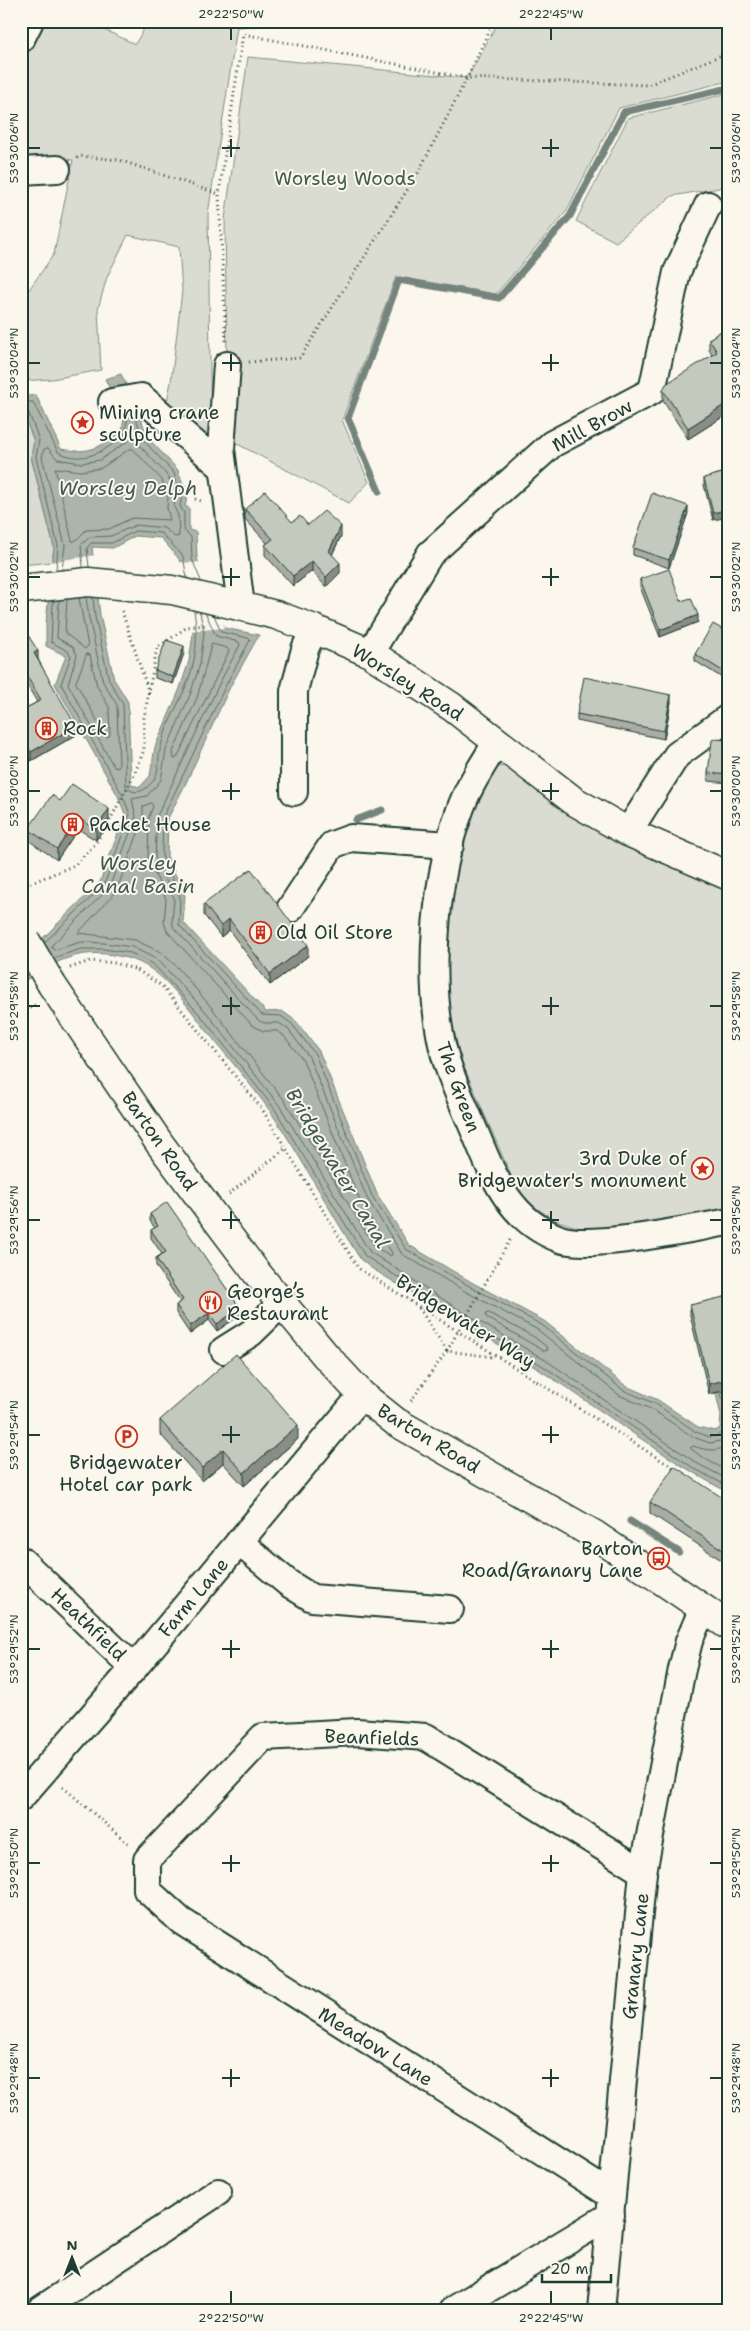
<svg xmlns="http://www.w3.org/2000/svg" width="750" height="2331" font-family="'Shantell Sans',sans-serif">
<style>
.green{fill:#dbdcd1;stroke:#7d8c82}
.water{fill:#adb4aa;stroke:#74847b;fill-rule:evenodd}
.pier{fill:#fbf7ec}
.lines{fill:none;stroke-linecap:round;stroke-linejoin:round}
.shore{stroke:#586d63;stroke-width:1}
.stream{stroke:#74847b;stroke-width:7}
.minor-casing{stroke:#1f3d34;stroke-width:30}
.major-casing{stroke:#1f3d34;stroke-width:31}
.path{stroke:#1f3d34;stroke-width:3;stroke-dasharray:1 4;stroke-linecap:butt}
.minor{stroke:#fbf7ec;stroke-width:26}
.major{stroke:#fbf7ec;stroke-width:28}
.major-bridge-casing{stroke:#1f3d34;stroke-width:31;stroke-linecap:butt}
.path-bridge{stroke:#1f3d34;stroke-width:3;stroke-dasharray:1 4;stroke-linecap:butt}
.major-bridge{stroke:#fbf7ec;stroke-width:28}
.wall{fill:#a9ada3;stroke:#1f3d34}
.shaded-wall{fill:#898d85;stroke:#1f3d34}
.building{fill:#c4c9be;stroke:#1f3d34}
.ticks{fill:none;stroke:#1f3d34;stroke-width:2}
.labels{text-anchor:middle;stroke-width:4;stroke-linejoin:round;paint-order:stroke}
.park-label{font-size:19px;fill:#455d53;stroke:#fbf7ec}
.poi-label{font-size:19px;fill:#1f3d34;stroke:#fbf7ec;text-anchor:start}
.street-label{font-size:19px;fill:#1f3d34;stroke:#fbf7ec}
.water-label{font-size:20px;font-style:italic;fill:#425b52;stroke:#fbf7ec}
.neatline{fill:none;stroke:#1f3d34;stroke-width:2}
.ticks-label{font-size:12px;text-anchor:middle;fill:#1f3d34}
</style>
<rect width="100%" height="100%" fill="#fbf7ec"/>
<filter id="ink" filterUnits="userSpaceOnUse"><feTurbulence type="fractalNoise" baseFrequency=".02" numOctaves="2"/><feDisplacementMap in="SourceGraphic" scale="10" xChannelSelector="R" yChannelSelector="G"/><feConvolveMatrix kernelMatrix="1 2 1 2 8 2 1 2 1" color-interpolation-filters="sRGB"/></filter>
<g filter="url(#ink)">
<g class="green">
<polygon points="44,21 85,21 135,44 149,21 353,21 237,27 208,214 211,441 161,428 171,382 182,291 179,247 128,235 107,277 98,309 101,370 52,379 21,381 21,301 54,254 73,160 21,159 21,64"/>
<polygon points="499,21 729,21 729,81 619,108 566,212 496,294 396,277 342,420 369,482 349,503 228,439 225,219 248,57 467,78"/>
<polygon points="729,93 729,178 719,188 672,196 616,242 576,221 628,118"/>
<polygon points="21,408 34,441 31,457 54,547 52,562 21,565"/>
<polygon points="507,766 729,888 729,1212 592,1232 555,1220 521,1199 458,1053 448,1018 447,943 455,881 465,829 488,772 497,767"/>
</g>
<path class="water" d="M121 374 136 405 148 438 178 470 183 485 190 487 185 506 189 508V530L196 532 197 558 224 628 259 635 230 687 185 785 168 818 167 856 185 896 183 922 266 1012 282 1011 296 1021 319 1051 377 1194 409 1245 473 1283 544 1321 626 1386 658 1400 698 1427 715 1431 720 1428 721 1415 697 1316 729 1378V1493C663 1458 604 1411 541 1371 485 1335 427 1303 371 1268L361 1260C329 1211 303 1159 270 1111 251 1084 228 1058 207 1031 186 1005 161 966 127 958 80 946 60 959 21 983V950L44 937 100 882 125 814 118 796 55 684 66 656 46 646V623L54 547 31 457 34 441 21 408V397L36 395 61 449C92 454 98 448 122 431L124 418 105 379ZM135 536 161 538 179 559 193 634 189 661 179 691 155 747 150 776 140 787 131 785 128 702 114 679 100 615 92 547 113 548Z"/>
<g class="pier">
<polygon points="96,555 100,593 46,594 49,562"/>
<polygon points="201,561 220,611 224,628 190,631 177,562 195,563"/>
</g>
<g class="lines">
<g class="shore">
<path d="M21 402H33L58 452C85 465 104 451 125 435L128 414"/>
<polyline points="21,408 28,411 39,440 36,457 58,546 56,570"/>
<polyline points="134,413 144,441 174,473 178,487 183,491 180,506 184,513 184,530 191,537 192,559 201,581"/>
<polygon points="130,449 133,449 162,480 168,497 167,508 170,520 132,518 109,529 86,530 75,541 72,541 55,468 81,471 101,468"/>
<polyline points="89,567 87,548 91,543 112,543 135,531 161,533 183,556 187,578"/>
<polyline points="62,570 65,545 42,457 44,449 48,448 57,459 81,463 100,460 134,437 139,445 168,476 176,495 174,507 178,515 179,536 175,537 164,528 136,525 111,536 90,537 81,545 83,567"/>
<path d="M93 598 95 617 109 680 123 704 126 786C135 798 147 789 154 780 159 772 158 759 160 750 166 720 188 692 194 660 197 642 197 628 194 611"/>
<polyline points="67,599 65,633 85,649 88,646 79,598"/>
<polyline points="59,600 57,638 73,647 77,655 68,684 114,767 117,768 119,765 117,705 103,682 89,618 86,597"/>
<polyline points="200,612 204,633 200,664 190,695 166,750 161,780 147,796 132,799 136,817 109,888 52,945 52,948 54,950 81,942 104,943 132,947 158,960 206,1012 279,1105 370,1252 458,1309 547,1361 698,1464 729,1480"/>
<polyline points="206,614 216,636 239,642 240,645 220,682 157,816 155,857 174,898 172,922 174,928 258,1020 264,1023 279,1023 288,1029 309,1057 367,1198 402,1254 468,1293 538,1330 619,1395 653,1410 693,1437 710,1443 720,1441 729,1435"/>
<polyline points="214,615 221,632 248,638 250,640 226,685 163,817 162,856 180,896 179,925 262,1015 281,1016 292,1024 315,1054 372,1196 406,1249 471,1287 542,1325 623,1390 656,1404 696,1432 710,1437 717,1436 724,1430 727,1423 726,1415 721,1393"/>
<polygon points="212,644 227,648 229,651 177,758 174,759 173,752 197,698"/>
<polygon points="87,654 90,655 97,686 109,707 110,735 108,737 106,736 76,683"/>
<polygon points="151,803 153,806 149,817 148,858 166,899 164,922 167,931 252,1025 263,1031 277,1031 283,1035 303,1060 360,1201 392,1253 391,1256 375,1247 285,1101 211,1007 178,968 162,953 135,940 78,933 116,892 143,820 143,807"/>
<polyline points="44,943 104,885 130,814 122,794 61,684 71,656 68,651 51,642 53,601"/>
<polyline points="53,958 81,949 104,949 131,953 154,965 201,1016 274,1108 365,1256 455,1314 543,1366 695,1469 729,1487"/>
<polygon points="489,1313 534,1337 547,1347 548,1350 544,1351 486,1317 486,1314"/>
<path d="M729 1445C716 1453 706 1450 693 1446L690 1448 702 1457 729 1472"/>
</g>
<g class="stream">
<polyline points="379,491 348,418 399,280 499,298 570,216 624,112 729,88"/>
<polyline points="356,820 382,810"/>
<polyline points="630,1521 679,1552"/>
</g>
<defs>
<g id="minor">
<polyline points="21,39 30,21"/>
<polyline points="21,171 57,169"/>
<polyline points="227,365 221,449 241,606"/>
<polyline points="112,402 141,397 223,468"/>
<polyline points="370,653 430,554 552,444 652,391 677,272 708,205"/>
<path d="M496 743C483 765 467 788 459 813 436 875 428 969 440 1034 446 1070 463 1103 477 1137 495 1181 512 1221 560 1239 592 1250 692 1228 729 1222"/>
<polyline points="294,792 294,691 305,649 314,629"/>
<polyline points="628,832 677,755 729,717"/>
<polyline points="290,909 332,845 351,838 450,845"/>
<polyline points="224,1350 251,1333 282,1303"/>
<polyline points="239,1542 288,1583 312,1598 450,1609"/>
<polyline points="21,1560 134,1668"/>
<polyline points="21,1797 134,1668 362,1395"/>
<polyline points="611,2195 181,1921 147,1890 147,1860 263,1737 357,1732 426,1737 643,1872"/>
<polyline points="40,2310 218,2192"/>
<polyline points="453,2310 611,2215"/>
<polyline points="601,2310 643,1872 682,1669 689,1641 703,1608"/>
</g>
<g id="major">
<polyline points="21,589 88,582 172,590 276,615 314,629 370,653 452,707 574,801 628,832 729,876"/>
<polyline points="52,985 160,1144 210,1211 256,1272 326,1356 362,1395 396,1422 595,1535 729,1626"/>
</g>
</defs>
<use href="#minor" class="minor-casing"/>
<use href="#major" class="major-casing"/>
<g class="path">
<polyline points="77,158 80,156 119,160 219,194"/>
<polyline points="226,341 219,194 243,34 467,78 494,21"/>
<polyline points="249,362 300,358 418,173 467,78 648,85 729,52"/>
<polyline points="195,499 204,502"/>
<polyline points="122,611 149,693"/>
<polyline points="21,887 75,865 95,844 110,820 135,773 144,750 144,718 157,648 187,627 206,625"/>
<polyline points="70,968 90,961 115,963 137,970 162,986 262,1109 358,1268 675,1469"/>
<polyline points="21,996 28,992"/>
<polyline points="21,1013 37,1004"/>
<polyline points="229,1194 286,1148"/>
<polyline points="419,1308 447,1351 494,1357"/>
<polyline points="465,1319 511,1238"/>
<polyline points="411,1401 447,1351"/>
<polyline points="63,1787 130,1845"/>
</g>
<use href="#minor" class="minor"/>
<use href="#major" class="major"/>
<defs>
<polyline id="major-bridge" points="26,941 52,985"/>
</defs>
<use href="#major-bridge" class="major-bridge-casing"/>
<polyline class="path-bridge" points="447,1351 465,1319"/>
<use href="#major-bridge" class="major-bridge"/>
</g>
<g class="wall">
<polygon points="729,326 729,413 688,439 663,401 663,390 712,355 709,350 709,339"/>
<polygon points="729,471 713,520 704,485 704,478"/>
<polygon points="245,509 292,522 308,525 341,536 332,555 340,573 326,587 312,571 293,586 265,555 265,545 267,543 245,519"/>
<polygon points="688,513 669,568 633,555 633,548"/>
<polygon points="640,579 681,601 698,622 660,637 640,587"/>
<polygon points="21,624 38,659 76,735 31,761 21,744 21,711 37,702 21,675"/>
<polygon points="729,633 729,682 695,661 695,654"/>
<polygon points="184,653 173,684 155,678 155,670"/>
<polygon points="671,702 664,739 577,721 577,714"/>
<polygon points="729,740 729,783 708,781 708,773"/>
<polygon points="60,801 109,820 96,840 78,829 57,860 28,840 28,829"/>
<polygon points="204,904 308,956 270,985 229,930 221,937 204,915"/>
<polygon points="150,1214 240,1315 217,1331 209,1320 190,1334 176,1313 176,1305 180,1302 156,1266 156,1258 162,1254 151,1238 151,1230 155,1228 150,1221"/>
<polygon points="729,1301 729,1390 709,1394 690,1315 690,1305"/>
<polygon points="160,1420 298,1439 244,1486 223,1463 202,1481 160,1434"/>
<polygon points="650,1502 729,1502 729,1565 650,1513"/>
</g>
<g class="shaded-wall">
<polygon points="729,402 729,413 688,439 688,428"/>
<polygon points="688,506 688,513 669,568 669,560"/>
<polygon points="729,509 729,517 713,520 713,513"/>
<polygon points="341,526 341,536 329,561 329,551"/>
<polygon points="312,561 312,571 293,586 293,576"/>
<polygon points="340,563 340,573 326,587 326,577"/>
<polygon points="698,615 698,622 660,637 660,630"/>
<polygon points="184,646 184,653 173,684 173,677"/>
<polygon points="38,651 38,660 34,653"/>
<polygon points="671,695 671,702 664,739 664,731"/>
<polygon points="76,726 76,735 31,761 31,752"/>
<polygon points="109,809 109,820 96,840 96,829"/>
<polygon points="78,818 78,829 57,860 57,849"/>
<polygon points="229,919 229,930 221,937 221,926"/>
<polygon points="308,945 308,956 270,985 270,974"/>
<polygon points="240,1308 240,1315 217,1331 217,1324"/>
<polygon points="209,1313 209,1320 190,1334 190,1326"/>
<polygon points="728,1379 728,1390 709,1394 709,1384"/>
<polygon points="298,1425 298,1439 244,1486 244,1473"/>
<polygon points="223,1449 223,1463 202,1481 202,1468"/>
</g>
<g class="building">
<polygon points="729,326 729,402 688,428 663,390 666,384 717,352 709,339"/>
<polygon points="729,471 729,509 713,513 704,478"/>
<polygon points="265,491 292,522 300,516 308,525 324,511 341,526 329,551 340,563 326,577 312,561 293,576 265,545 273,539 245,509"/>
<polygon points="652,493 688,506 669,560 633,548"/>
<polygon points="669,569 681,601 691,598 698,615 660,630 640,579"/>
<polygon points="21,624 38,651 34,653 76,726 31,752 21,735 21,711 41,700 21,666"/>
<polygon points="713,624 729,633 729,675 695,654"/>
<polygon points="166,640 184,646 173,677 155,670"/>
<polygon points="584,677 671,695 664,731 577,714"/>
<polygon points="715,739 729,740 729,775 708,773 712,740"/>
<polygon points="72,784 109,809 96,829 78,818 57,849 28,829 52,795 60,801"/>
<polygon points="251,869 308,945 270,974 229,919 221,926 204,904"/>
<polygon points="167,1202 240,1308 217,1324 209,1313 190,1326 176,1305 183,1300 156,1258 166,1252 151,1230 158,1226 150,1214"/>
<polygon points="728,1296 729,1301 729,1379 709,1384 690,1305"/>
<polygon points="236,1354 298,1425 244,1473 223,1449 202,1468 160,1420"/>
<polygon points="674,1466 729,1502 729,1554 650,1502"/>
</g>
</g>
<path class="ticks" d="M231 28V40M551 28V40M231 139V157M551 139V157M28 148H40M222 148H240M542 148H559M710 148H722M231 354V371M551 354V371M28 363H40M222 363H240M542 363H559M710 363H722M231 568V586M551 568V586M28 577H40M222 577H240M542 577H559M710 577H722M231 783V800M551 783V800M28 791H40M222 791H240M542 791H559M710 791H722M231 997V1015M551 997V1015M28 1006H40M222 1006H240M542 1006H559M710 1006H722M231 1211V1229M551 1211V1229M28 1220H40M222 1220H240M542 1220H559M710 1220H722M231 1426V1443M551 1426V1443M28 1435H40M222 1435H240M542 1435H559M710 1435H722M231 1640V1658M551 1640V1658M28 1649H40M222 1649H240M542 1649H559M710 1649H722M231 1855V1872M551 1855V1872M28 1863H40M222 1863H240M542 1863H559M710 1863H722M231 2069V2087M551 2069V2087M28 2078H40M222 2078H240M542 2078H559M710 2078H722M231 2291V2304M551 2291V2304"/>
<defs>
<symbol id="sight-ring" viewBox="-11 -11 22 22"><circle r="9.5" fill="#fbf7ec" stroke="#c8321e" stroke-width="1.5"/><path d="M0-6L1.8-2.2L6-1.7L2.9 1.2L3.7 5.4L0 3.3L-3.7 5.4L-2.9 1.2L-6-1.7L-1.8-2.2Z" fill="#c8321e"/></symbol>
<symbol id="building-ring" viewBox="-11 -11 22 22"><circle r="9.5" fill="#fbf7ec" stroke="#c8321e" stroke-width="1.5"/><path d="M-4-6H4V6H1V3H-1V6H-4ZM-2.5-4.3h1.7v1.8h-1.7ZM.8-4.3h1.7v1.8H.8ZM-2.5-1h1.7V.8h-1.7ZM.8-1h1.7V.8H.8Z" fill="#c8321e"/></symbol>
<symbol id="restaurant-ring" viewBox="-11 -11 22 22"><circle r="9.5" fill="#fbf7ec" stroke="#c8321e" stroke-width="1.5"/><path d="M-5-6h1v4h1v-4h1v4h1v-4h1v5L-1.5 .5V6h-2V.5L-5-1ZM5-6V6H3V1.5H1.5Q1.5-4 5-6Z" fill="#c8321e"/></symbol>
<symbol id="parking-ring" viewBox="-11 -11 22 22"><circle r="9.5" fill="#fbf7ec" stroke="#c8321e" stroke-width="1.5"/><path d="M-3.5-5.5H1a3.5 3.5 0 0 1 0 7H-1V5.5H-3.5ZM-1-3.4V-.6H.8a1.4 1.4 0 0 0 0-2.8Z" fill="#c8321e"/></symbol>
<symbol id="bus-ring" viewBox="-11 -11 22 22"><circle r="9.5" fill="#fbf7ec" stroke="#c8321e" stroke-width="1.5"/><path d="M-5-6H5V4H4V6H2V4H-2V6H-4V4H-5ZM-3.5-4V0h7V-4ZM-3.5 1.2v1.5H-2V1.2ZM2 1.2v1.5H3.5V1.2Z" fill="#c8321e"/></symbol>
</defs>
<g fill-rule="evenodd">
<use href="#sight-ring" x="70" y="410" width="25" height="25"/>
<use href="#building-ring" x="34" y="716" width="25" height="25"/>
<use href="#building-ring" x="60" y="812" width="25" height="25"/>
<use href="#building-ring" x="248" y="920" width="25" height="25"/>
<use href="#sight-ring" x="690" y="1156" width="25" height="25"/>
<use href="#restaurant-ring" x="198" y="1290" width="25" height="25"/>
<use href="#parking-ring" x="114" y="1424" width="25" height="25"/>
<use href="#bus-ring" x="646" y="1546" width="25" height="25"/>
</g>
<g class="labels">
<g class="park-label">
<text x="345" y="185">Worsley Woods</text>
</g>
<g class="poi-label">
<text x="99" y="419">Mining crane<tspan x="99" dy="22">sculpture</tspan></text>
<text x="63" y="735">Rock</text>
<text x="89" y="831">Packet House</text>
<text x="276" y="939">Old Oil Store</text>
<text x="687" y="1165" text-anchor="end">3rd Duke of<tspan x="687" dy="22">Bridgewater's monument</tspan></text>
<text x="227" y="1298">George’s<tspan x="227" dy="22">Restaurant</tspan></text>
<text x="126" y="1469" text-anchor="middle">Bridgewater<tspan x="126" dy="22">Hotel car park</tspan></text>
<text x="643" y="1555" text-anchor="end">Barton<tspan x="643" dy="22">Road/Granary Lane</tspan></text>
</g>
<g class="street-label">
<text transform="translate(592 425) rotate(-29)" y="7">Mill Brow</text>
<text transform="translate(408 682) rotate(32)" y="7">Worsley Road</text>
<text transform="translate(459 1087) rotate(70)" y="7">The Green</text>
<text transform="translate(160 1141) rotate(55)" y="7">Barton Road</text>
<text transform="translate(466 1321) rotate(32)" y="7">Bridgewater Way</text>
<text transform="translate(429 1438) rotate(31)" y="7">Barton Road</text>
<text transform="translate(193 1597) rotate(-50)" y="7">Farm Lane</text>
<text transform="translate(89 1624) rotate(44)" y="7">Heathfield</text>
<text transform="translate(372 1737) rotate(2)" y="7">Beanfields</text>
<text transform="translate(635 1956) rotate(-84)" y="7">Granary Lane</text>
<text transform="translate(376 2046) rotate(32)" y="7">Meadow Lane</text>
</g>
<g class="water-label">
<text x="128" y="495">Worsley Delph</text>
<text x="138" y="870">Worsley<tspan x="138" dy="23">Canal Basin</tspan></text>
<text transform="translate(338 1168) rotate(59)" y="7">Bridgewater Canal</text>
</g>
</g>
<rect width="750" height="2331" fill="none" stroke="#fbf7ec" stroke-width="55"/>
<g transform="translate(72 2258)" stroke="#fbf7ec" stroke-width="4" paint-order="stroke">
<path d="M0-4L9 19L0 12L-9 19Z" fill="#1f3d34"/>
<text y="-8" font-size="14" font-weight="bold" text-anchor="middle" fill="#1f3d34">N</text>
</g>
<path d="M542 2274v8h69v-8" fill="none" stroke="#1f3d34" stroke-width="2.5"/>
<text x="550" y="2274" font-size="15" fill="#1f3d34" stroke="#fbf7ec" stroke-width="4" paint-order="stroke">20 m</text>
<rect x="28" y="28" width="694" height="2276" class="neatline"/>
<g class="ticks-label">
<text x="231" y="18">2°22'50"W</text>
<text x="551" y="18">2°22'45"W</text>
<text transform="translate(14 148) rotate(-90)" y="4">53°30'06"N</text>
<text transform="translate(736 148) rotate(-90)" y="4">53°30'06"N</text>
<text transform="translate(14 363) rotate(-90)" y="4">53°30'04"N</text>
<text transform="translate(736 363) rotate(-90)" y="4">53°30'04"N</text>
<text transform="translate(14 577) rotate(-90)" y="4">53°30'02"N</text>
<text transform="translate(736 577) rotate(-90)" y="4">53°30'02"N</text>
<text transform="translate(14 791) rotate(-90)" y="4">53°30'00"N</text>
<text transform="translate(736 791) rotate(-90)" y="4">53°30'00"N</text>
<text transform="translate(14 1006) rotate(-90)" y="4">53°29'58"N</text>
<text transform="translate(736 1006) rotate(-90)" y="4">53°29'58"N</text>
<text transform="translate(14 1220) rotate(-90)" y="4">53°29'56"N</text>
<text transform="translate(736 1220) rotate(-90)" y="4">53°29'56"N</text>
<text transform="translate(14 1435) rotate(-90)" y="4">53°29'54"N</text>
<text transform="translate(736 1435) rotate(-90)" y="4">53°29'54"N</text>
<text transform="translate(14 1649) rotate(-90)" y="4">53°29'52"N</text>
<text transform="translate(736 1649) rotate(-90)" y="4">53°29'52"N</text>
<text transform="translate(14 1863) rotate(-90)" y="4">53°29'50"N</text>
<text transform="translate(736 1863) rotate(-90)" y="4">53°29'50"N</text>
<text transform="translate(14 2078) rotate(-90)" y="4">53°29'48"N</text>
<text transform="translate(736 2078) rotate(-90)" y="4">53°29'48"N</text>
<text x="231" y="2322">2°22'50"W</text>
<text x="551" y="2322">2°22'45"W</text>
</g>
</svg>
